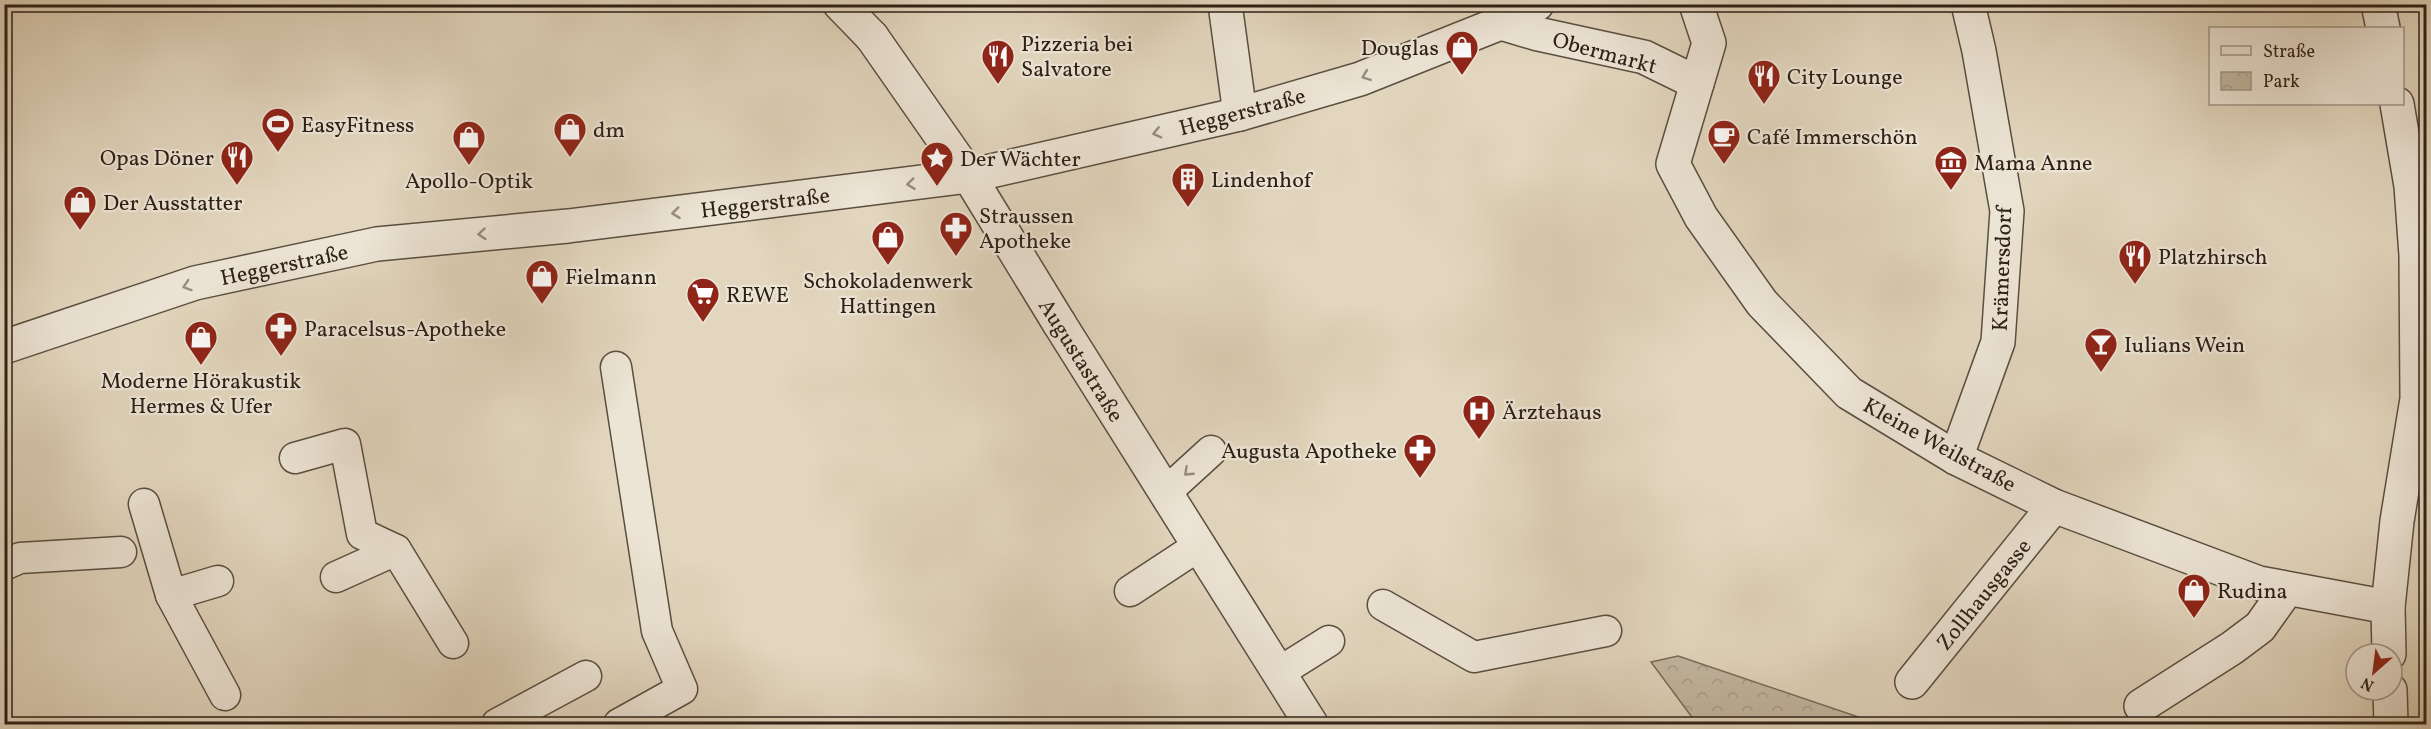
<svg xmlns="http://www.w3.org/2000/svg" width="2431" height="729" font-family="Vollkorn,serif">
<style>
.park{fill:url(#park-crowns);stroke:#786c5c;stroke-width:1.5}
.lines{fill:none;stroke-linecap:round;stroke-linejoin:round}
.service-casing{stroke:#5a4e41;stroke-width:33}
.pedestrian-casing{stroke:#5a4e41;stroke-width:36}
.minor-casing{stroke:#5a4e41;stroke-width:36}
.service{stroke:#ece4d5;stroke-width:30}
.pedestrian{stroke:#ece4d5;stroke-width:33}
.minor{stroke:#ece4d5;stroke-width:33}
.oneway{stroke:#968c80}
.labels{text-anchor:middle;stroke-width:4.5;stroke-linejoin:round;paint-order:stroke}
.poi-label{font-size:22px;fill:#2d2017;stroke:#ece4d5;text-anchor:start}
.street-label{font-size:22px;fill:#2d2017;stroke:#ece4d5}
</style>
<defs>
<pattern id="park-crowns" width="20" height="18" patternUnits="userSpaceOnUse" patternTransform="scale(1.5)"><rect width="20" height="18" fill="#c3b7a2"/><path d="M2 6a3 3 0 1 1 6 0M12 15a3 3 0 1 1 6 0" fill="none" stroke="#a89d8b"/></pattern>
</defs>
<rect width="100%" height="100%" fill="#e2d6be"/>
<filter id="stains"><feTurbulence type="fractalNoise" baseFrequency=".00333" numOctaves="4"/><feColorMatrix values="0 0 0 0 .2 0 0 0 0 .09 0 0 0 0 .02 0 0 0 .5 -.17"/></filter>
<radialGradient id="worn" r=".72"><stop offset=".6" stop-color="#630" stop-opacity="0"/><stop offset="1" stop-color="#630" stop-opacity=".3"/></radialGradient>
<polygon class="park" points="1678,656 1879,724 1697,724 1651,662"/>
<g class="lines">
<defs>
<g id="service">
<polyline points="616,367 657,631 682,689 619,724"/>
<polyline points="295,458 345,444 362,534 396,550 453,643"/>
<polyline points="1165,493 1211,451"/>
<polyline points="144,504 171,595 225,695"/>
<polyline points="4,565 20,558 121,552"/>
<polyline points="336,577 396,550"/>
<polyline points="1130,591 1200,545"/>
<polyline points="171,595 218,581"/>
<polyline points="1383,605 1474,657 1606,631"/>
<polyline points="1278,673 1329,641"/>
<polyline points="497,724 586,676"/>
</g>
<g id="pedestrian">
<polyline points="1225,4 1240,114"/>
<polyline points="1696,4 1709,43 1673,164 1701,217 1762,303 1849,393 1956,458 2054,506 2259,583 2388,607"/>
<polyline points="2378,4 2383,28"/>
<polyline points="1501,23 1538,34 1644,57 1697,83"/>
<polyline points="872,37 969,176 1059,323"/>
<polyline points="4,347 195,283 377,244 568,226 969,176 1240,114 1360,79 1518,16 1537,4"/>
<polyline points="1956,458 1998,342 2007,211 1979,51 1968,4"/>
<polyline points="2389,654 2388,607 2397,521 2417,399 2416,255 2411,186 2397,104"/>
<polyline points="1912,682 2054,506"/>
<polyline points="2390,690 2391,724"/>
<polyline points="2141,706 2232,648 2260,627 2287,589"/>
</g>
<g id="minor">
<polyline points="840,4 872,37"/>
<polyline points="1059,323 1311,724"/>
</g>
</defs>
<use href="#service" class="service-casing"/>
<use href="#pedestrian" class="pedestrian-casing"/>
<use href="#minor" class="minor-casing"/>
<use href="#service" class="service"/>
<use href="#pedestrian" class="pedestrian"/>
<use href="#minor" class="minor"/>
</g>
<defs><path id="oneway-chevron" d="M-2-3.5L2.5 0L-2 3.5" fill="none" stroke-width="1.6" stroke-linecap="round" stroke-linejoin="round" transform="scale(1.5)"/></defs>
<g class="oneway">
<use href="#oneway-chevron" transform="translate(1366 76) rotate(159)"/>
<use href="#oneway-chevron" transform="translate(1157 133) rotate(167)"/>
<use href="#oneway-chevron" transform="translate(911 184) rotate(173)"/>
<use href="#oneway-chevron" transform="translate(676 213) rotate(173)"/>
<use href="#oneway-chevron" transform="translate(482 234) rotate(175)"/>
<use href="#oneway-chevron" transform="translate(187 286) rotate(162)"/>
<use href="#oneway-chevron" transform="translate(1188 472) rotate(137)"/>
</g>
<defs>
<symbol id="shop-pin" viewBox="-11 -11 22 30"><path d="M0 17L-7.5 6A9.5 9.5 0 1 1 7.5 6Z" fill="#8f2418" stroke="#ece4d5"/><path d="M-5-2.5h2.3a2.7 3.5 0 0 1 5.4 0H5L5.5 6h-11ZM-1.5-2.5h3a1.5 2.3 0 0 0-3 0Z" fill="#fff"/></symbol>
<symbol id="restaurant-pin" viewBox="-11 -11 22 30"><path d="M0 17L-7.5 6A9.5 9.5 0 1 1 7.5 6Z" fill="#8f2418" stroke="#ece4d5"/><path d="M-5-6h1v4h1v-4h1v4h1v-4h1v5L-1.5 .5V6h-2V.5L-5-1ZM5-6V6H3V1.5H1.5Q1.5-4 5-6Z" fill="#fff"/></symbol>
<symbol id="stadium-pin" viewBox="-11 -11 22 30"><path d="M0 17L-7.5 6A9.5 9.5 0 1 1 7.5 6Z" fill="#8f2418" stroke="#ece4d5"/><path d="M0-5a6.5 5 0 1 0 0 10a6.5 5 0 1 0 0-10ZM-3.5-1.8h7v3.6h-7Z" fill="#fff"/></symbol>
<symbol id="cafe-pin" viewBox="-11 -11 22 30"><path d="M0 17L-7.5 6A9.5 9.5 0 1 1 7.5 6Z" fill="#8f2418" stroke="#ece4d5"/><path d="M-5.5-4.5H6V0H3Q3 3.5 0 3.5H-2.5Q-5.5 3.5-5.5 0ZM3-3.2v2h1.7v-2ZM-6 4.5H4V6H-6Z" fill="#fff"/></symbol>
<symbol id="sight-pin" viewBox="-11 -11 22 30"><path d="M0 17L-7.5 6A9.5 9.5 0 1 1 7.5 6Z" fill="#8f2418" stroke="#ece4d5"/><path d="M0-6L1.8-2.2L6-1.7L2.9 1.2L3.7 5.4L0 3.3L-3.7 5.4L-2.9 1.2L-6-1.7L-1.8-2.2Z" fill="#fff"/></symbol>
<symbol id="museum-pin" viewBox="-11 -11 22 30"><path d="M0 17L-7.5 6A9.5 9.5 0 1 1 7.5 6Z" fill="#8f2418" stroke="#ece4d5"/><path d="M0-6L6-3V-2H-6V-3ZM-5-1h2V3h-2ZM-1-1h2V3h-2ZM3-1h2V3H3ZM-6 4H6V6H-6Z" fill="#fff"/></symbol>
<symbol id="building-pin" viewBox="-11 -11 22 30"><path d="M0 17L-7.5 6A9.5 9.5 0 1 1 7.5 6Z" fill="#8f2418" stroke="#ece4d5"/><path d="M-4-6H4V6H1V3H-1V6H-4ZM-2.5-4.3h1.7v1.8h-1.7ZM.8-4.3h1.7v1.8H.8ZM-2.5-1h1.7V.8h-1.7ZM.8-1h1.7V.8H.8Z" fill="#fff"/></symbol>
<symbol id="pharmacy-pin" viewBox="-11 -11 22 30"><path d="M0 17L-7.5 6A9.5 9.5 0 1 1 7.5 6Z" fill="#8f2418" stroke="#ece4d5"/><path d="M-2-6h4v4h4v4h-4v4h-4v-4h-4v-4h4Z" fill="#fff"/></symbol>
<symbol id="supermarket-pin" viewBox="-11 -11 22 30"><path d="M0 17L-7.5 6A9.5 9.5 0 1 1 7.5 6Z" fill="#8f2418" stroke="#ece4d5"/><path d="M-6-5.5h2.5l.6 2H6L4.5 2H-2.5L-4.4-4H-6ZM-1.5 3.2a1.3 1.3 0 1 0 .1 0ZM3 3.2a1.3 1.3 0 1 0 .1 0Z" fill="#fff"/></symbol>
<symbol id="bar-pin" viewBox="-11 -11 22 30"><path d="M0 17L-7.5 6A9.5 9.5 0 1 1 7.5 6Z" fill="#8f2418" stroke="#ece4d5"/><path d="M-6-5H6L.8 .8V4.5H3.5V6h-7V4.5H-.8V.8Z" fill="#fff"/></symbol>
<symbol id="hospital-pin" viewBox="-11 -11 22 30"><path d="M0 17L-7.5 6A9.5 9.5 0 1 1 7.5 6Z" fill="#8f2418" stroke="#ece4d5"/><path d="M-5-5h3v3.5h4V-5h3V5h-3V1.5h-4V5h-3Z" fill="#fff"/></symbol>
</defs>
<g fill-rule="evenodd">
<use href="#shop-pin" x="1443" y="28" width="38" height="52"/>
<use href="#restaurant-pin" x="979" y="37" width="38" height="52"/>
<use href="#restaurant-pin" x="1745" y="57" width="38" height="52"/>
<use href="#stadium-pin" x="259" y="105" width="38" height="52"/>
<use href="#shop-pin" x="551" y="110" width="38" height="52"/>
<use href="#cafe-pin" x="1705" y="117" width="38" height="52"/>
<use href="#shop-pin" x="450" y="118" width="38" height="52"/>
<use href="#restaurant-pin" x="218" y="138" width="38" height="52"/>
<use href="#sight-pin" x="918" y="139" width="38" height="52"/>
<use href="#museum-pin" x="1932" y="143" width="38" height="52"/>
<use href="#building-pin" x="1169" y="160" width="38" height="52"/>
<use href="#shop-pin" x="61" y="183" width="38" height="52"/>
<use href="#pharmacy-pin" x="937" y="209" width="38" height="52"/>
<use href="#shop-pin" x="869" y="218" width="38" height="52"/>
<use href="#restaurant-pin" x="2116" y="237" width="38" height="52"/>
<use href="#shop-pin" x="523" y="257" width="38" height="52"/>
<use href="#supermarket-pin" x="684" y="275" width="38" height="52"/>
<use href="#pharmacy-pin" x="262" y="309" width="38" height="52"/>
<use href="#shop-pin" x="182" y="318" width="38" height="52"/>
<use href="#bar-pin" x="2082" y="325" width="38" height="52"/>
<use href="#hospital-pin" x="1460" y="392" width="38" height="52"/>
<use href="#pharmacy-pin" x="1401" y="431" width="38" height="52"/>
<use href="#shop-pin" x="2175" y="571" width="38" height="52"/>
</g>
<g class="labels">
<g class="poi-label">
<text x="1021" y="51">Pizzeria bei<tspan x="1021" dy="25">Salvatore</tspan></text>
<text x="1439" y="55" text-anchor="end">Douglas</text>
<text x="1787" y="84">City Lounge</text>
<text x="301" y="132">EasyFitness</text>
<text x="593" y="137">dm</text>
<text x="1747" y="144">Café Immerschön</text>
<text x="214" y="165" text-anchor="end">Opas Döner</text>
<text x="960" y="166">Der Wächter</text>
<text x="1974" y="170">Mama Anne</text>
<text x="1211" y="187">Lindenhof</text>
<text x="469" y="188" text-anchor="middle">Apollo-Optik</text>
<text x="103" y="210">Der Ausstatter</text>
<text x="979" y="223">Straussen<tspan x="979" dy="25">Apotheke</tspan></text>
<text x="2158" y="264">Platzhirsch</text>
<text x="565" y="284">Fielmann</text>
<text x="888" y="288" text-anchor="middle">Schokoladenwerk<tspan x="888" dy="25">Hattingen</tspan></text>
<text x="726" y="302">REWE</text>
<text x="304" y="336">Paracelsus-Apotheke</text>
<text x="2124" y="352">Iulians Wein</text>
<text x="201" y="388" text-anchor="middle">Moderne Hörakustik<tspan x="201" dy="25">Hermes &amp; Ufer</tspan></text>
<text x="1502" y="419">Ärztehaus</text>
<text x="1397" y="458" text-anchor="end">Augusta Apotheke</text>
<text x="2217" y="598">Rudina</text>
</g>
<g class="street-label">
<text transform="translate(1605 52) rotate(15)" y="8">Obermarkt</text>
<text transform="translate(1242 111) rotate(-15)" y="8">Heggerstraße</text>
<text transform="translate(765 202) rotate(-7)" y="8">Heggerstraße</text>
<text transform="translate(284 264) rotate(-12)" y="8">Heggerstraße</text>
<text transform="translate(2001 269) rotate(-88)" y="8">Krämersdorf</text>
<text transform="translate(1082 360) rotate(58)" y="8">Augustastraße</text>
<text transform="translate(1940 444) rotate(29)" y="8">Kleine Weilstraße</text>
<text transform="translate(1983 594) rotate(-51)" y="8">Zollhausgasse</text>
</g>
</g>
<rect width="2431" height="729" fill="none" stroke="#e2d6be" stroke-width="24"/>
<rect x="6" y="6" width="2419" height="717" fill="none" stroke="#2d2017" stroke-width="3"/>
<rect x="12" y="12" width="2407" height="705" fill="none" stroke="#2d2017" stroke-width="1.5"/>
<rect x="2209" y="27" width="195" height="78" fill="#ece4d5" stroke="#a09689" stroke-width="1.5"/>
<rect x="2221" y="46" width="30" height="9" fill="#ece4d5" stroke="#a09689" stroke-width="1.5"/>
<text x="2263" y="57" font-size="18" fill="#2d2017">Straße</text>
<rect x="2221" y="72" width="30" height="18" fill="url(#park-crowns)" stroke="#a09689" stroke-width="1.5"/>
<text x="2263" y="87" font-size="18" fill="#2d2017">Park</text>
<g transform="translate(2374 672) rotate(208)"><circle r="28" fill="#ece4d5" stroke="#a09689" stroke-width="1.5"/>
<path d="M0-4.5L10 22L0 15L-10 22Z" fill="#8f2418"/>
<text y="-9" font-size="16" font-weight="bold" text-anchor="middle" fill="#2d2017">N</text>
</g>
<rect width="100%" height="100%" filter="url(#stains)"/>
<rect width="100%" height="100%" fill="url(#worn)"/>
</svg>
